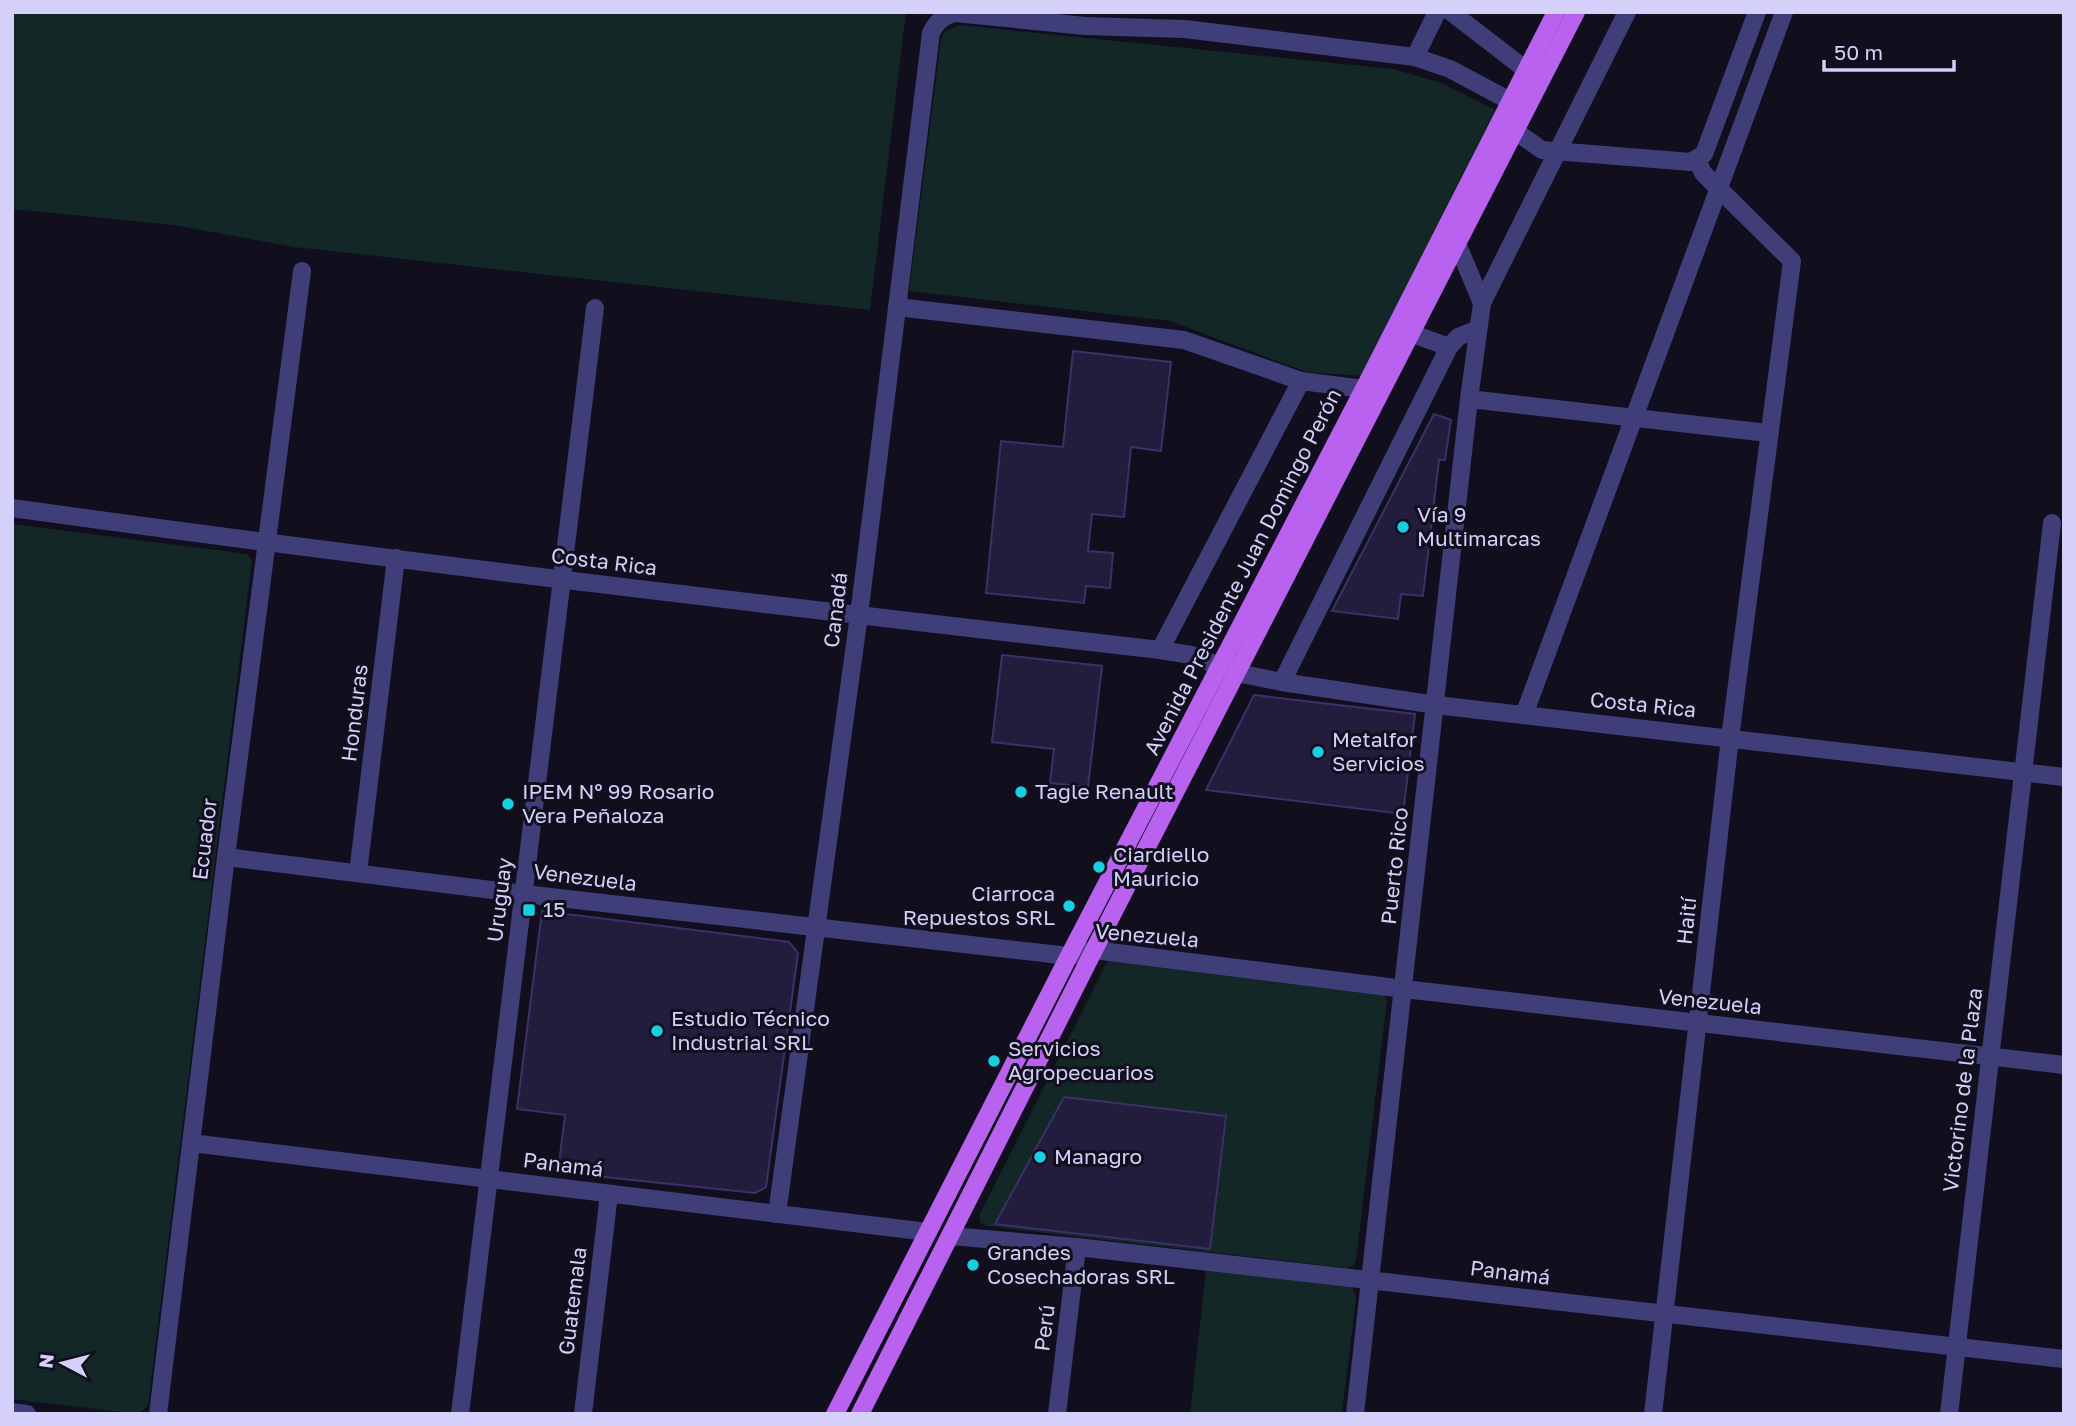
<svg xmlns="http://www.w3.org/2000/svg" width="2076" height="1426" font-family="'Golos Text',sans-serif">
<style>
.green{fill:#122726;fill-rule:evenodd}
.building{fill:#221c3d;stroke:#3b3167;stroke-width:2}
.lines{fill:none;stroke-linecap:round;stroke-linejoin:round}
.minor{stroke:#3f3e78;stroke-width:18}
.major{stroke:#b862ef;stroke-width:18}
.poi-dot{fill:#17cfe0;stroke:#110e1e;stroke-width:2.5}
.labels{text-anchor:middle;stroke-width:6;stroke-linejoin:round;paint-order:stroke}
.poi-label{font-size:21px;fill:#d4d0fa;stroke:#110e1e;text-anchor:start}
.street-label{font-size:21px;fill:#d4d0fa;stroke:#110e1e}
</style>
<rect width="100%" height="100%" fill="#110e1e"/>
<g class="green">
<polygon points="12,12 906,12 870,310 294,247 174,225 12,209"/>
<polygon points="959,25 1393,69 1441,83 1495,110 1363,376 1306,372 1170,321 909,291 941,40 944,32"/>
<polygon points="12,524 247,554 252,560 148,1406 138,1414 12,1399"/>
<path d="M1111 960 1385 995 1387 1001 1356 1260 1353 1266 1347 1268 987 1226 980 1222V1214L1106 964ZM1064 1097 1226 1116 1210 1249 996 1224Z"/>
<polygon points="1206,1270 1345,1286 1353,1288 1356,1298 1342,1414 1190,1414"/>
</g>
<g class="building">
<polygon points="1073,351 1171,362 1161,451 1131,447 1124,517 1092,514 1088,551 1113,553 1110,588 1086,586 1084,603 986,593 1001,441 1063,447"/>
<polygon points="1434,414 1451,420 1445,460 1439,460 1423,596 1401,594 1398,619 1332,611"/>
<polygon points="1002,655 1102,666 1088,787 1050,783 1054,749 992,742"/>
<polygon points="1254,695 1415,714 1403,814 1206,790"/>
<polygon points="542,911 789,942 798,953 766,1187 755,1193 558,1172 565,1115 517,1109"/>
<polygon points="1064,1097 1226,1116 1210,1249 995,1224"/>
</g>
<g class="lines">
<g class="minor">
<polyline points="1451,12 1526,70"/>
<polyline points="1415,57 1437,12"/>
<polyline points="1515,131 1542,150 1691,162 1704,154 1757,12"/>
<polyline points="1482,303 1627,12"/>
<polyline points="897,307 1184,340 1301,381 1364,389"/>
<polyline points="1413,334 1449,347"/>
<polyline points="1469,399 1768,433"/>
<path d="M12 508C394 561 777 606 1160 650L1191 655 1237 673 1282 682 1436 705 2064 777"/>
<polyline points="1160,650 1301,381"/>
<polyline points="1282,682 1449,347 1458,337 1478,329"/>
<polyline points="1524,715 1784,12"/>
<polyline points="226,857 524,894 1069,956 1094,950 1404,989 2064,1065"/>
<polyline points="358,873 396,558"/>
<polyline points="191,1143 928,1232"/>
<path d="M777 1214 859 615 931 33C937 21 942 17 955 13L1085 26 1185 29 1415 57 1450 69 1510 101"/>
<polyline points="951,1236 1077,1247 2064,1359"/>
<polyline points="12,1412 27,1414"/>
<polyline points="158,1414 226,857 302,271"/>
<polyline points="460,1414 595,308"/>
<polyline points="583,1414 609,1194"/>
<polyline points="1057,1414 1077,1247"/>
<polyline points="1355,1414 1469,399 1482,303 1458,246"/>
<polyline points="1653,1414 1730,738 1792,261 1703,173 1697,159"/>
<polyline points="1949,1414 2052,523"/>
</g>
<g class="major">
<polyline points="835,1414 1069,956 1364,389 1556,12"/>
<polyline points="860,1414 1094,950 1576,12"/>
</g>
</g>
<g class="poi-dot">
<circle cx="1403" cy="527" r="7"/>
<circle cx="1318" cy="752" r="7"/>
<circle cx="1021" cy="792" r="7"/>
<circle cx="508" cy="804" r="7"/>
<circle cx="1099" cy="867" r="7"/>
<circle cx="1069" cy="906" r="7"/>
<rect x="522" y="903" width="14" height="14" rx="3.5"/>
<circle cx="657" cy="1031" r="7"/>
<circle cx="994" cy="1061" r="7"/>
<circle cx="1040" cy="1157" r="7"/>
<circle cx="973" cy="1265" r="7"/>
</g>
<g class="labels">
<g class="poi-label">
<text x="1417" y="522">Vía 9<tspan x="1417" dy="24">Multimarcas</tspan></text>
<text x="1332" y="747">Metalfor<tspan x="1332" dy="24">Servicios</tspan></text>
<text x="522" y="799">IPEM Nº 99 Rosario<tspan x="522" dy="24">Vera Peñaloza</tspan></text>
<text x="1035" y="799">Tagle Renault</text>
<text x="1113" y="862">Ciardiello<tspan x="1113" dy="24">Mauricio</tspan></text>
<text x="1055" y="901" text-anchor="end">Ciarroca<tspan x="1055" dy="24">Repuestos SRL</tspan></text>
<text x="543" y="917">15</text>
<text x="671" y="1026">Estudio Técnico<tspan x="671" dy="24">Industrial SRL</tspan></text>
<text x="1008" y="1056">Servicios<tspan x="1008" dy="24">Agropecuarios</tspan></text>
<text x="1054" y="1164">Managro</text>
<text x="987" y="1260">Grandes<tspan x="987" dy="24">Cosechadoras SRL</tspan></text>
</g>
<g class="street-label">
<text transform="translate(604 562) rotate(7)" y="7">Costa Rica</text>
<text transform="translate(1243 572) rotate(-63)" y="7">Avenida Presidente Juan Domingo Perón</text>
<text transform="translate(836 610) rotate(-83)" y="7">Canadá</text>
<text transform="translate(1643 705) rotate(6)" y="7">Costa Rica</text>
<text transform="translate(355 713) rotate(-83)" y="7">Honduras</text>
<text transform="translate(205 839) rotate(-83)" y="7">Ecuador</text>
<text transform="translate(1395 866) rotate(-84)" y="7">Puerto Rico</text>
<text transform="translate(585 878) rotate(7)" y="7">Venezuela</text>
<text transform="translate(500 900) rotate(-83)" y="7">Uruguay</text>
<text transform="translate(1687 921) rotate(-84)" y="7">Haití</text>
<text transform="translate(1147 936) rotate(5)" y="7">Venezuela</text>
<text transform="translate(1710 1002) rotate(6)" y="7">Venezuela</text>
<text transform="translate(1963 1090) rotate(-83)" y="7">Victorino de la Plaza</text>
<text transform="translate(563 1165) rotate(7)" y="7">Panamá</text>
<text transform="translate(1510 1273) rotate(7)" y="7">Panamá</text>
<text transform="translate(573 1301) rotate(-83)" y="7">Guatemala</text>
<text transform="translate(1045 1328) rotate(-83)" y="7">Perú</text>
</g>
</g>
<rect width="2076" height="1426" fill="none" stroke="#d4d0fa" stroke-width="28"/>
<g transform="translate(63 1363) rotate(277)" stroke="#110e1e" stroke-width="5" paint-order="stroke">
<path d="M0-5L12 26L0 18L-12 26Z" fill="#d4d0fa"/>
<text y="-10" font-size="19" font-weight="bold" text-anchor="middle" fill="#d4d0fa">N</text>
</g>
<path d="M1824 60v10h130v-10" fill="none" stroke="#d4d0fa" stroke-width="3.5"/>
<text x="1834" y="60" font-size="21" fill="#d4d0fa" stroke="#110e1e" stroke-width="5" paint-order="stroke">50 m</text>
</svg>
